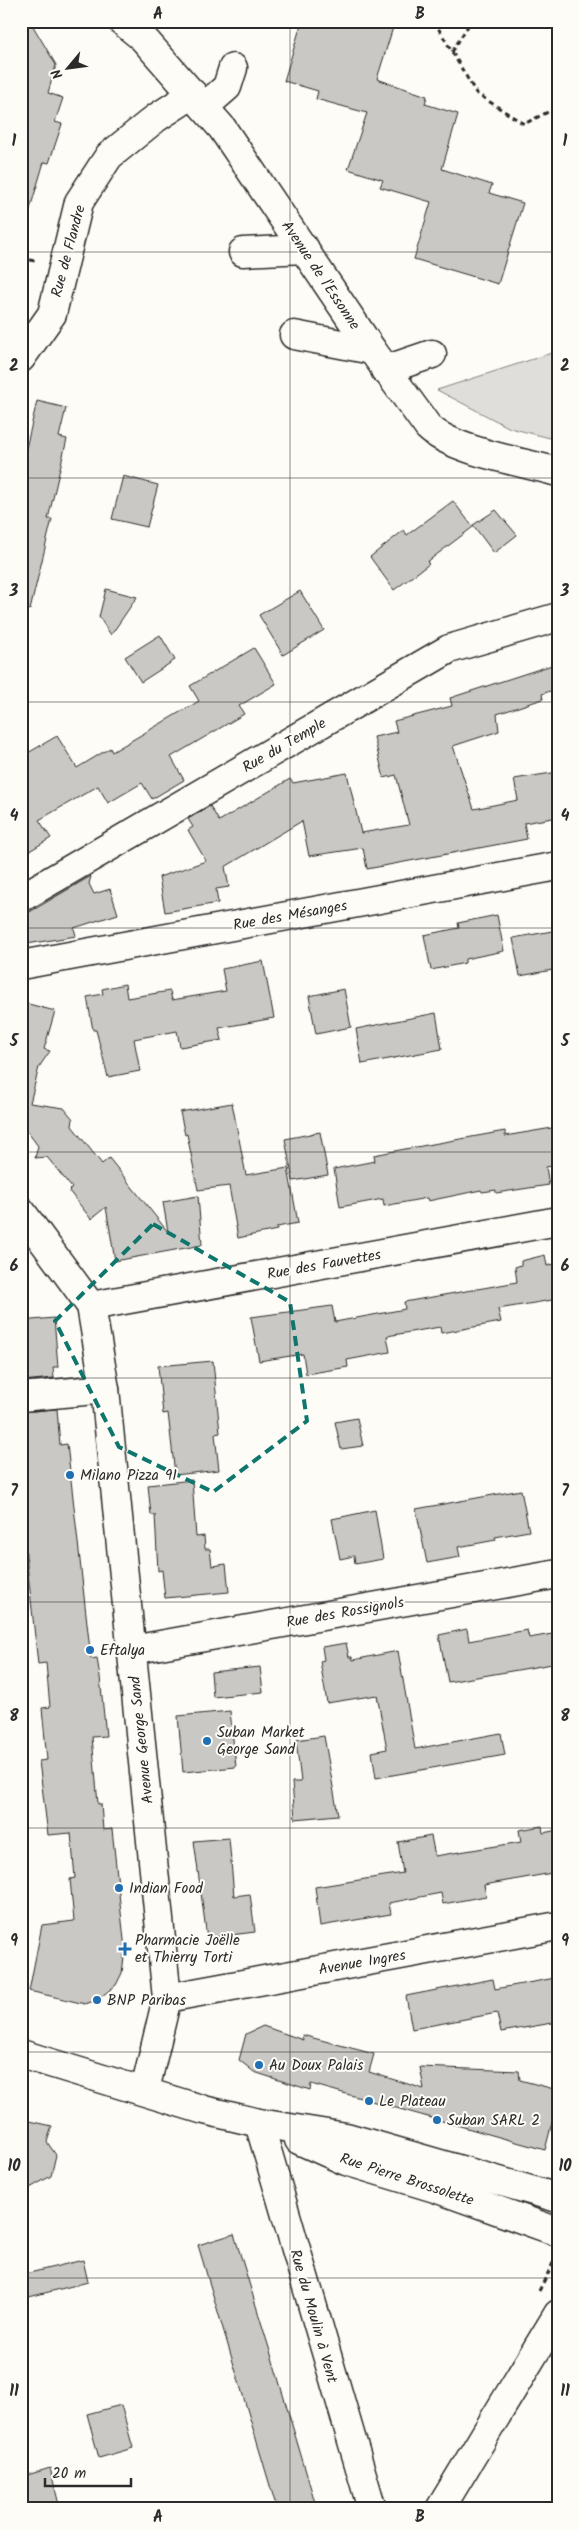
<svg xmlns="http://www.w3.org/2000/svg" width="579" height="2530" font-family="Kalam,sans-serif">
<style>
.green{fill:#dfdeda;stroke:#858482}
.building{fill:#c9c8c4;stroke:#2b2b2b}
.lines{fill:none;stroke-linecap:round;stroke-linejoin:round}
.minor-casing{stroke:#2b2b2b;stroke-width:31}
.major-casing{stroke:#2b2b2b;stroke-width:31}
.path{stroke:#2b2b2b;stroke-width:3;stroke-dasharray:5 4;stroke-linecap:butt}
.minor{stroke:#fdfcf7;stroke-width:28}
.major{stroke:#fdfcf7;stroke-width:28}
.marked{fill:none;stroke:#0f766e;stroke-width:4;stroke-dasharray:10 6;stroke-linejoin:round}
.grid{fill:none;stroke:#2b2b2b;stroke-width:1;stroke-opacity:0.55}
.poi-dot{fill:#1f6fb2;stroke:#fdfcf7;stroke-width:2}
.labels{text-anchor:middle;stroke-width:4;stroke-linejoin:round;paint-order:stroke}
.street-label{font-size:15px;fill:#2b2b2b;stroke:#fdfcf7}
.poi-label{font-size:15px;fill:#2b2b2b;stroke:#fdfcf7;text-anchor:start}
.neatline{fill:none;stroke:#2b2b2b;stroke-width:2}
.grid-label{font-size:16px;text-anchor:middle;font-weight:bold;fill:#2b2b2b}
</style>
<rect width="100%" height="100%" fill="#fdfcf7"/>
<filter id="ink" filterUnits="userSpaceOnUse"><feTurbulence type="fractalNoise" baseFrequency=".02" numOctaves="2"/><feDisplacementMap in="SourceGraphic" scale="10" xChannelSelector="R" yChannelSelector="G"/><feConvolveMatrix kernelMatrix="1 2 1 2 8 2 1 2 1" color-interpolation-filters="sRGB"/></filter>
<g filter="url(#ink)">
<polygon class="green" points="558,351 558,440 510,428 437,390"/>
<g class="building">
<polygon points="21,21 30,21 56,65 48,93 63,98 55,122 62,124 49,163 44,162 27,219 21,218"/>
<polygon points="302,21 395,21 377,79 427,96 425,104 458,114 442,169 492,185 489,193 523,203 498,284 414,259 431,202 380,187 383,180 348,169 367,113 316,99 318,91 284,81"/>
<polygon points="37,401 66,408 59,437 67,439 48,519 52,519 30,610 21,609 21,470"/>
<polygon points="123,476 158,485 147,527 112,519"/>
<polygon points="453,501 473,527 427,562 429,564 394,590 370,557 404,530 407,535"/>
<polygon points="496,510 517,535 494,553 473,525"/>
<polygon points="106,589 137,597 111,635 99,617"/>
<polygon points="300,591 324,630 283,655 259,615"/>
<polygon points="160,635 175,660 141,682 125,657"/>
<polygon points="254,648 276,684 239,706 244,714 171,757 184,780 152,799 142,783 108,803 98,786 39,820 51,838 21,856 21,757 57,736 77,768 110,748 112,752 199,701 190,686"/>
<polygon points="558,663 558,688 542,694 543,699 497,714 499,731 453,746 474,809 518,800 514,779 558,772 558,817 524,823 527,839 367,869 363,848 309,856 302,821 225,867 229,887 216,889 218,903 165,912 159,877 206,861 188,830 193,827 188,819 210,806 219,821 290,779 293,783 347,773 361,833 409,825 396,775 384,778 374,737 397,732 394,721 452,706 450,698"/>
<polygon points="91,876 89,884 94,894 110,889 118,914 74,928 76,936 27,944 21,917"/>
<polygon points="497,915 504,951 465,959 465,963 431,970 424,935 459,928 458,923"/>
<polygon points="558,930 558,969 520,976 513,938"/>
<polygon points="263,961 274,1018 219,1028 222,1040 180,1047 177,1031 134,1039 140,1071 108,1077 96,1030 93,1030 87,997 103,994 102,989 125,984 127,998 170,991 172,1000 226,991 222,969"/>
<polygon points="344,989 351,1027 316,1034 309,996"/>
<polygon points="21,1002 55,1011 44,1049 50,1051 39,1067 30,1103 64,1108 73,1119 72,1126 102,1164 109,1158 168,1232 163,1202 198,1196 202,1245 115,1261 106,1207 91,1219 69,1191 72,1188 47,1157 35,1158 38,1146 21,1123"/>
<polygon points="436,1013 442,1049 362,1064 356,1029"/>
<polygon points="232,1103 246,1175 288,1168 298,1223 277,1227 277,1230 238,1238 229,1186 198,1190 187,1134 185,1135 180,1112"/>
<polygon points="558,1127 558,1165 546,1167 549,1185 496,1193 496,1190 482,1192 481,1190 428,1201 427,1198 384,1206 383,1199 340,1207 334,1169 375,1161 374,1155 405,1149 505,1131 505,1136"/>
<polygon points="320,1132 328,1175 293,1181 285,1139"/>
<polygon points="545,1255 547,1266 558,1263 558,1299 498,1309 501,1322 441,1333 440,1327 387,1336 390,1352 347,1360 348,1367 306,1374 303,1354 259,1361 251,1317 332,1306 335,1322 405,1309 404,1302 517,1282 515,1267 521,1265 521,1261"/>
<polygon points="54,1318 58,1367 53,1367 54,1378 21,1381 21,1321"/>
<polygon points="213,1361 220,1433 215,1434 219,1470 175,1475 168,1413 163,1414 158,1366"/>
<polygon points="57,1409 60,1445 67,1444 91,1659 97,1658 100,1677 106,1736 92,1737 98,1804 101,1804 103,1830 112,1829 125,1949 122,1973 116,1985 97,2000 85,2004 29,1991 42,1925 74,1921 70,1879 75,1878 71,1833 48,1835 39,1761 47,1760 42,1708 50,1707 46,1663 38,1664 21,1509 21,1412"/>
<polygon points="357,1418 363,1446 341,1449 335,1422"/>
<polygon points="192,1480 196,1537 204,1536 205,1549 210,1549 212,1566 226,1564 229,1592 165,1598 162,1570 158,1571 155,1515 151,1515 148,1485"/>
<polygon points="521,1490 529,1531 495,1537 496,1540 458,1547 460,1557 427,1563 416,1509"/>
<polygon points="375,1510 383,1559 355,1564 354,1556 340,1559 332,1519"/>
<polygon points="467,1629 469,1641 527,1630 529,1638 558,1633 558,1663 448,1682 439,1635"/>
<polygon points="346,1643 349,1657 352,1657 353,1660 398,1651 415,1749 501,1733 505,1755 376,1778 372,1752 387,1749 377,1695 327,1703 320,1661 324,1660 322,1647"/>
<polygon points="260,1667 263,1692 213,1697 211,1672"/>
<polygon points="230,1711 236,1767 183,1772 178,1716"/>
<polygon points="324,1736 338,1815 295,1819 292,1782 301,1782 296,1740"/>
<polygon points="542,1826 543,1833 558,1830 558,1872 484,1885 486,1896 443,1904 441,1893 389,1903 391,1914 320,1926 315,1887 403,1873 398,1842 431,1836 435,1856 521,1842 519,1830"/>
<polygon points="229,1838 234,1896 250,1894 255,1932 207,1938 194,1841"/>
<polygon points="555,1978 558,2022 501,2032 497,2013 412,2029 406,1996 493,1979 495,1989"/>
<polygon points="263,2026 303,2040 302,2035 374,2054 369,2072 424,2089 420,2067 519,2071 520,2080 554,2089 558,2099 545,2150 311,2084 310,2090 254,2072 239,2060 246,2034"/>
<polygon points="21,2119 52,2126 47,2142 56,2155 51,2176 21,2193"/>
<polygon points="234,2234 273,2361 317,2509 277,2509 198,2245"/>
<polygon points="83,2260 88,2282 21,2299 21,2275"/>
<polygon points="121,2405 133,2448 99,2458 87,2414"/>
<polygon points="50,2468 60,2509 21,2509 21,2477"/>
</g>
<g class="lines">
<defs>
<g id="minor">
<path d="M122 21 143 38 222 128 372 350 428 427C453 451 523 462 558 472"/>
<polyline points="204,107 227,87 233,68"/>
<polyline points="243,252 305,249"/>
<polyline points="294,335 372,350"/>
<polyline points="21,358 52,314 79,202 109,156 156,118 193,94"/>
<polyline points="385,370 432,354"/>
<polyline points="21,898 449,649 558,617"/>
<polyline points="21,965 558,866"/>
<polyline points="21,1211 91,1306 105,1389 167,1998 145,2090"/>
<polyline points="91,1306 558,1221"/>
<polyline points="21,1397 105,1389"/>
<polyline points="132,1650 558,1574"/>
<polyline points="167,1998 558,1926"/>
<polyline points="259,2123 372,2509"/>
<polyline points="440,2509 558,2314"/>
</g>
<g id="major">
<polyline points="21,2054 204,2110 259,2123 346,2137 558,2198"/>
<polyline points="299,2140 346,2161 435,2188 558,2232"/>
</g>
</defs>
<use href="#minor" class="minor-casing"/>
<use href="#major" class="major-casing"/>
<g class="path">
<polyline points="434,21 476,93 524,124 558,107"/>
<polyline points="452,52 471,21"/>
<polyline points="21,258 35,261"/>
<polyline points="539,2291 555,2259"/>
</g>
<use href="#minor" class="minor"/>
<use href="#major" class="major"/>
</g>
</g>
<path class="marked" d="M153 1224 290 1302 307 1421 213 1492 119 1447 55 1321Z"/>
<path class="grid" d="M290 21V2509M21 252H558M21 478H558M21 702H558M21 928H558M21 1152H558M21 1378H558M21 1602H558M21 1828H558M21 2052H558M21 2278H558"/>
<g class="poi-dot">
<circle cx="70" cy="1475" r="5"/>
<circle cx="90" cy="1650" r="5"/>
<circle cx="207" cy="1741" r="5"/>
<circle cx="119" cy="1888" r="5"/>
<path d="M122.5 1941.5h5v5h5v5h-5v5h-5v-5h-5v-5h5z"/>
<circle cx="97" cy="2000" r="5"/>
<circle cx="259" cy="2065" r="5"/>
<circle cx="369" cy="2101" r="5"/>
<circle cx="437" cy="2120" r="5"/>
</g>
<g class="labels">
<g class="street-label">
<text transform="translate(68 251) rotate(-75)" y="5">Rue de Flandre</text>
<text transform="translate(321 275) rotate(56)" y="5">Avenue de l'Essonne</text>
<text transform="translate(284 745) rotate(-30)" y="5">Rue du Temple</text>
<text transform="translate(290 915) rotate(-10)" y="5">Rue des Mésanges</text>
<text transform="translate(324 1264) rotate(-10)" y="5">Rue des Fauvettes</text>
<text transform="translate(345 1612) rotate(-10)" y="5">Rue des Rossignols</text>
<text transform="translate(141 1740) rotate(-96)" y="5">Avenue George Sand</text>
<text transform="translate(362 1962) rotate(-10)" y="5">Avenue Ingres</text>
<text transform="translate(407 2179) rotate(18)" y="5">Rue Pierre Brossolette</text>
<text transform="translate(314 2316) rotate(74)" y="5">Rue du Moulin à Vent</text>
</g>
<g class="poi-label">
<text x="80" y="1480">Milano Pizza 91</text>
<text x="100" y="1655">Eftalya</text>
<text x="217" y="1737">Suban Market<tspan x="217" dy="17">George Sand</tspan></text>
<text x="129" y="1893">Indian Food</text>
<text x="135" y="1945">Pharmacie Joëlle<tspan x="135" dy="17">et Thierry Torti</tspan></text>
<text x="107" y="2005">BNP Paribas</text>
<text x="269" y="2070">Au Doux Palais</text>
<text x="379" y="2106">Le Plateau</text>
<text x="447" y="2125">Suban SARL 2</text>
</g>
</g>
<rect width="579" height="2530" fill="none" stroke="#fdfcf7" stroke-width="55"/>
<g transform="translate(68 68) rotate(241)" stroke="#fdfcf7" stroke-width="4" paint-order="stroke">
<path d="M0-4L9 19L0 12L-9 19Z" fill="#2b2b2b"/>
<text y="-8" font-size="14" font-weight="bold" text-anchor="middle" fill="#2b2b2b">N</text>
</g>
<path d="M45 2478v8h86v-8" fill="none" stroke="#2b2b2b" stroke-width="2.5"/>
<text x="52" y="2478" font-size="15" fill="#2b2b2b" stroke="#fdfcf7" stroke-width="4" paint-order="stroke">20 m</text>
<rect x="28" y="28" width="524" height="2474" class="neatline"/>
<g class="grid-label">
<text x="158" y="19">A</text>
<text x="420" y="19">B</text>
<text x="14" y="146">1</text>
<text x="565" y="146">1</text>
<text x="14" y="371">2</text>
<text x="565" y="371">2</text>
<text x="14" y="596">3</text>
<text x="565" y="596">3</text>
<text x="14" y="821">4</text>
<text x="565" y="821">4</text>
<text x="14" y="1046">5</text>
<text x="565" y="1046">5</text>
<text x="14" y="1271">6</text>
<text x="565" y="1271">6</text>
<text x="14" y="1496">7</text>
<text x="565" y="1496">7</text>
<text x="14" y="1721">8</text>
<text x="565" y="1721">8</text>
<text x="14" y="1946">9</text>
<text x="565" y="1946">9</text>
<text x="14" y="2171">10</text>
<text x="565" y="2171">10</text>
<text x="14" y="2396">11</text>
<text x="565" y="2396">11</text>
<text x="158" y="2522">A</text>
<text x="420" y="2522">B</text>
</g>
</svg>
